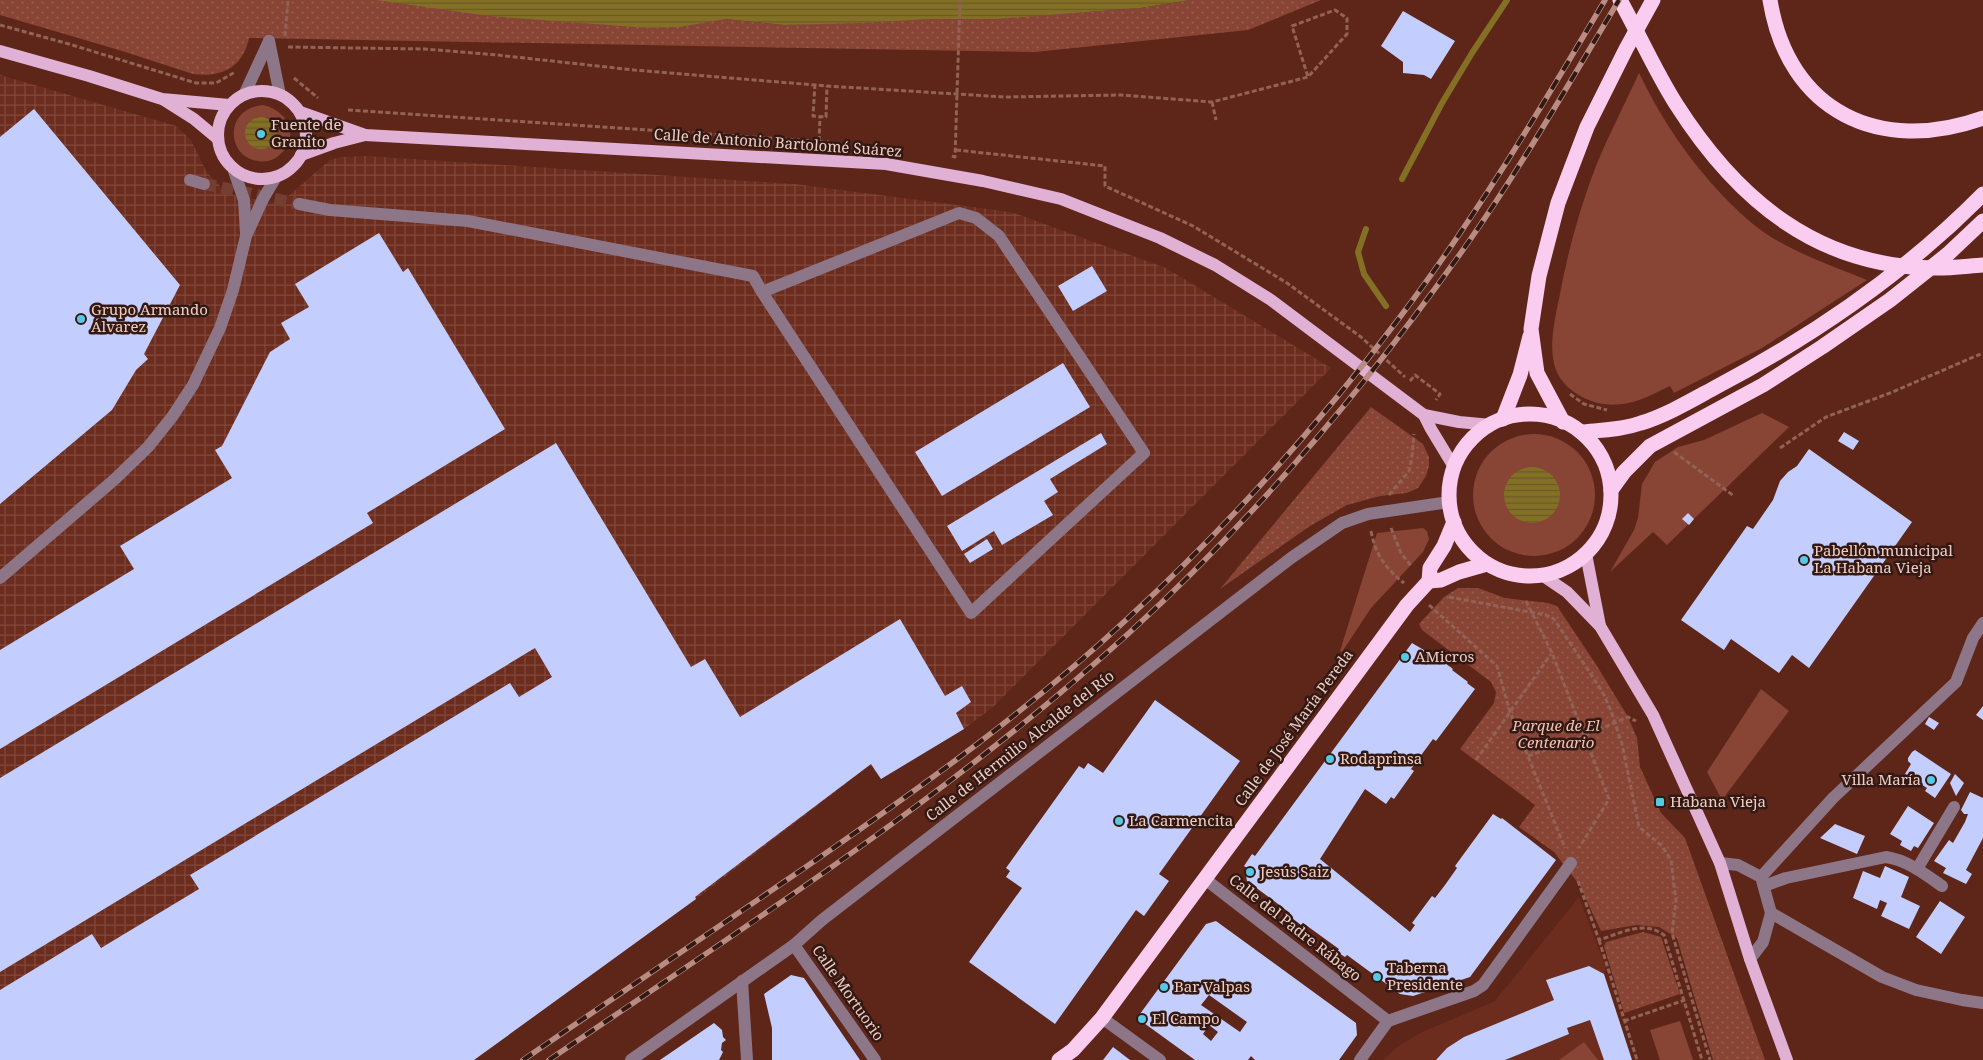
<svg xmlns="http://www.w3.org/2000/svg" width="1983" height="1060" font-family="'Noto Serif',serif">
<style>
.built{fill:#6c2c1e}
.industrial{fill:url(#industrial-grid)}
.grass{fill:#884434;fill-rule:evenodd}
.park{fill:url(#park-dots)}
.water{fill:url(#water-rules)}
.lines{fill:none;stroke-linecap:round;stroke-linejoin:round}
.stream{stroke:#847024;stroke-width:6}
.building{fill:#c3cefe;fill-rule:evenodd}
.minor-tunnel{stroke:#743f32;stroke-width:12;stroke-dasharray:12 6;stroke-linecap:butt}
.path{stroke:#926256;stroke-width:3;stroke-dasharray:5 2.5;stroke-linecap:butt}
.minor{stroke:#8d7688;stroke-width:12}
.major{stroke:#e0b1d5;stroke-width:12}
.highway{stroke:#faccef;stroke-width:15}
.rail-casing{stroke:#b88c82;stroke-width:5.5}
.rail{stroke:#321913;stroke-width:4;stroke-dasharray:11;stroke-linecap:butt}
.poi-dot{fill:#57c9e2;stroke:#321913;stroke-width:2}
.labels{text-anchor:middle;stroke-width:5;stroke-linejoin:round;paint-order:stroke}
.poi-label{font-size:15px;fill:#f0ccc3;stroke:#321913;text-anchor:start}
.street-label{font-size:15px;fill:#f0ccc3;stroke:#321913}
.park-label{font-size:15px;font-style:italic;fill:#f4c2b5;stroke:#321913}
</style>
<defs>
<pattern id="industrial-grid" width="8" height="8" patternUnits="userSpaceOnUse" patternTransform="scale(1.25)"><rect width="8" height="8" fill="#6c2c1e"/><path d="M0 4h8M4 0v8" fill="none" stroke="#81493d"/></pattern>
<pattern id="park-dots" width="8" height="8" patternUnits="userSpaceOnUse" patternTransform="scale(1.25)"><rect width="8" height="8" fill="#884434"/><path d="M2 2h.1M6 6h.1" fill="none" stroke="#995e50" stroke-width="1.8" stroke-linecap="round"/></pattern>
<pattern id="water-rules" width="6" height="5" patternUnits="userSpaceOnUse" patternTransform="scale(1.25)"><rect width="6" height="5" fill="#847024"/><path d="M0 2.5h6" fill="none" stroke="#69592e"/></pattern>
</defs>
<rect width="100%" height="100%" fill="#5e2619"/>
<polygon class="built" points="1579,897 1606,968 1604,974 1632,1060 1383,1060 1397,1047 1420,1033 1495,1001"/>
<polygon class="industrial" points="0,75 176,126 191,140 207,173 218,183 224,193 279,204 330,160 341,157 366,156 795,184 1011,212 1166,268 1331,368 992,708 964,729 881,779 870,765 696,899 474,1060 0,1060"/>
<g class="grass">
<path d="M1639 73C1661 119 1689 160 1724 197 1735 208 1746 219 1758 228 1790 252 1831 265 1867 280L1762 348 1674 393 1670 386C1657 392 1643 400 1628 403 1610 407 1593 404 1577 394 1564 386 1555 374 1553 358 1550 338 1556 314 1560 294 1568 251 1580 207 1596 166 1609 134 1625 104 1639 73Z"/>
<path d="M263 105C281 109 296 125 288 144 284 152 277 159 268 161 228 167 219 109 263 105ZM258 117 268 118 277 131 275 142 271 146 249 122Z"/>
<polygon points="1762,413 1789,427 1667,545 1653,532 1610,572 1634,530 1638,518 1642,484 1655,462 1678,447 1704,440"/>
<circle cx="1534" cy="495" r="61"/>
<polygon points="1423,528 1427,531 1429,539 1423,552 1371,608 1342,652 1340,651 1377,533"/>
<polygon points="1761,689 1789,711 1722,800 1707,772"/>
<polygon points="1680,1021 1693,1060 1660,1060 1650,1030"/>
<polygon points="1584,1042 1598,1060 1559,1060"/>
</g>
<g class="park">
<path d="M0 0H535L784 25 1073 13 1140 8 1190 0H1321L1248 30 1035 52 249 38C243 67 222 78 193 74L119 50 0 15Z"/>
<polygon points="1371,407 1423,444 1429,457 1429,466 1426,476 1418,488 1407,493 1380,496 1347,505 1310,526 1220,589"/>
<polygon points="1458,588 1478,588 1505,598 1548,603 1557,606 1597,666 1628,717 1637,738 1640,767 1661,813 1685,838 1765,1060 1713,1060 1677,938 1659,927 1636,925 1601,931 1579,884 1554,852 1519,827 1535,805 1460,749 1494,703 1496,692 1491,682 1422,630 1419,624 1444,597"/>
<polygon points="1643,932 1661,937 1680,994 1624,1013 1604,946 1606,942"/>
</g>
<g class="water">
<polygon points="376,0 1190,0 1140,8 995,19 931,19 860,23 784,25 725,19 680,27 648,28 489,16"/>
<circle cx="261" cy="133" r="16"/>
<circle cx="1532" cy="495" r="28"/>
</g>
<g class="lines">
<g class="stream">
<polyline points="1402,179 1442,103 1472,53 1507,0"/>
<polyline points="1366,229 1358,252 1364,274 1386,306"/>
</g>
</g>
<g class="building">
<polygon points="1403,11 1455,41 1431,79 1424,75 1403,73 1403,62 1381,46"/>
<polygon points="34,109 180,285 144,354 148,359 136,370 112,410 0,504 0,137"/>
<polygon points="379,233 403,272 408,268 505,429 367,513 373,523 0,749 0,650 134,569 120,546 232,478 215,450 222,446 270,352 290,339 281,323 309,307 295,284"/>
<polygon points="1092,266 1107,291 1073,311 1058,286"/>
<polygon points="1063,363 1090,407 942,496 915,452"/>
<polygon points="1844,432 1859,441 1853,450 1838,441"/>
<polygon points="1101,433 1107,444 1050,479 1058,492 1044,501 1053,515 1002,545 994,531 962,551 947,526"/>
<polygon points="556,443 691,667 705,659 740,717 900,619 945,696 962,686 971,702 956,713 964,729 881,779 871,764 695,897 696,899 474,1060 0,1060 0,990 92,934 101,948 199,889 190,875 510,683 519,697 552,677 535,648 0,972 0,778"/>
<polygon points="1809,449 1912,522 1809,668 1792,655 1779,673 1731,639 1724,650 1681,620 1747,526 1753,529 1773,500 1780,481 1788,472 1797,466"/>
<polygon points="1688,513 1694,519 1689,525 1682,519"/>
<polygon points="987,539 993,549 970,563 964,554"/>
<polygon points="1412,643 1434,656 1434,655 1453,669 1452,670 1468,682 1467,683 1475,689 1436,741 1433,739 1411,769 1414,771 1394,799 1391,797 1386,804 1365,789 1320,859 1410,932 1415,925 1412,923 1432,896 1435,898 1445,885 1457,868 1455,866 1493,814 1501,819 1502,818 1556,860 1470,977 1413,996 1400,994 1347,955 1345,957 1337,952 1339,949 1303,923 1301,925 1288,915 1290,913 1247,881 1245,870 1247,868 1244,866 1252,854 1255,856"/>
<polygon points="1155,700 1240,761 1159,874 1169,881 1144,916 1136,910 1055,1024 969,962 1022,888 1006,877 1010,871 1006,868 1079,766 1084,769 1088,763 1103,773"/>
<polygon points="1983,706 1983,720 1976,715"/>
<polygon points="1929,717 1939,723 1934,730 1925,724"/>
<polygon points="1915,750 1951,774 1935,798 1925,791 1927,788 1905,774 1911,764 1908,761 1908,758 1912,752"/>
<polygon points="1955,774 1964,783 1956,796 1950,783"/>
<polygon points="1970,792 1983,798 1983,838 1966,870 1972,874 1966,884 1943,873 1946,868 1934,861 1949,840 1953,843 1965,822 1968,814 1964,814 1961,810"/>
<polygon points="1908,806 1934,823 1918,848 1914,846 1911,851 1900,845 1902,841 1890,834"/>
<polygon points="1835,824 1865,836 1857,854 1820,838"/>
<polygon points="1885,866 1909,877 1901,897 1920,906 1909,929 1881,916 1887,903 1880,900 1877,909 1853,898 1863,871 1880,878"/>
<polygon points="1940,901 1965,917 1941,954 1916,937"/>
<path d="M1216 921 1356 1023 1357 1035 1339 1060H1255L1251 1056 1248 1060H1195L1137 1018 1206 924ZM1209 995 1247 1022 1240 1032 1201 1005ZM1209 1025 1218 1032 1211 1041 1203 1034Z"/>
<polygon points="1589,966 1604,974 1632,1060 1604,1060 1590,1020 1567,1028 1569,1034 1505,1060 1436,1060 1447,1048 1464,1037 1554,1000 1546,980"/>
<polygon points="791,975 804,978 860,1060 772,1060 772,1028 764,994"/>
<polygon points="714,1023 722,1030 723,1037 726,1040 722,1043 721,1050 723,1052 719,1060 660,1060"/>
<polygon points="1113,1047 1130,1060 1103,1060"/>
</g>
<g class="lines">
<polyline class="minor-tunnel" points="204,184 299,204"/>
<g class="path">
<polyline points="0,25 69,44 196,83 216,83 235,72"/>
<polyline points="285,36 288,0"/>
<polyline points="288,47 425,49 497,55 634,70 827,86 1005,97 1121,95 1212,102 1308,77 1347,34 1347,18 1335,10 1292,26 1308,77"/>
<polyline points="294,78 318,98"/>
<polyline points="815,84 813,116 826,117 827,86"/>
<polyline points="1212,102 1216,120"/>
<polyline points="348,110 829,142"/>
<polyline points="819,141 820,117"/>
<polyline points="956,150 1105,166 1105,186 1193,226 1287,283 1361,337 1405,377"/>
<polyline points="952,156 955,157 960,0"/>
<polyline points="1410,381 1415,375 1440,394 1436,400"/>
<polyline points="1570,394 1584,404 1607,410"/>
<polyline points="1780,448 1826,417 1890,393 1983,353"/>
<polyline points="1674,452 1734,496"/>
<polyline points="1389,495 1409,471 1412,456 1414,434"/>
<polyline points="1391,528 1401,553 1411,566"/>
<path d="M1371 531C1375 554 1386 569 1404 583"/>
<polyline points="1449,597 1546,615 1554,619 1602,691 1611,711 1622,744 1639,827 1662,846 1671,860 1676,901 1672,933 1710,1060"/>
<polyline points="1526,601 1552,653 1609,799 1579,848"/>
<polyline points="1429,605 1497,666 1510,712 1565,848"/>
<polyline points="1528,756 1584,736 1628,717 1636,721"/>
<polyline points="1476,760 1551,654"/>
<path d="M1578 881 1599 940C1621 933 1644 920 1664 935L1702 1060"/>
<polyline points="1599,940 1637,1060"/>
<polyline points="1624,1021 1685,1000"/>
</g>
<g class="minor">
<polyline points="269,41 280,95"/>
<polyline points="245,93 269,41"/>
<polyline points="233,168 244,200 246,234"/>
<polyline points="190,180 204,184"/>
<polyline points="299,204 330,210 468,221 753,276 762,292 971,613 1144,453 999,236 976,218 959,213 762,292"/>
<polyline points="0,578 115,479 148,447 172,417 193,385 220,328 233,290 246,236 263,199 276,177"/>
<polyline points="1720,863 1738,865 1761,877 1771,913 1763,942 1750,959"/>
<polyline points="1917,869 1954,807"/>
<polyline points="1761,877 1833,798 1956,682 1973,638 1983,623"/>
<polyline points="1205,879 1388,1021"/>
<path d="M1764 886 1786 878 1886 857C1907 860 1925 874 1942 886"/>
<polyline points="1771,913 1882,977 1916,990 1962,1000 1983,1003"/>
<polyline points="794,945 875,1060"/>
<polyline points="742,981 747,1060"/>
<polyline points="1102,1018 1160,1060"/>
<polyline points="631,1060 794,945 822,920 1291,558 1342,523 1368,514 1449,502"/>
<polyline points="1360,1060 1388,1021 1474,991 1483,985 1571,863"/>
</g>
<g class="major">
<polyline points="0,51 89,76 162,99 229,105"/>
<circle cx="262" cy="135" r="44"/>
<polyline points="164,100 194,119 218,139"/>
<polyline points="300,112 365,135 886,164 983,181 1061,199 1160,238 1215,265 1271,300 1424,415 1431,429 1454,467"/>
<polyline points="301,155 334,143 365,135"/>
<polyline points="1424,415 1459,422 1491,425"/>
<polyline points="1586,554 1600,626"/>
<polyline points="1542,575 1567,592 1600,626 1653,715 1720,863 1750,959 1787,1060"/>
</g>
<g class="highway">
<path d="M1620 0C1639 34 1655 71 1676 104 1737 200 1818 268 1937 268 1953 268 1968 266 1983 265"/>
<path d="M1770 0C1788 112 1880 155 1983 118"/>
<circle cx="1530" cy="495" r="81"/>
<polyline points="1503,419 1520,375 1530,336"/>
<polyline points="1563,422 1537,373 1531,329 1539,276 1558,203 1587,127 1626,49 1653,0"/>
<path d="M1581 432C1601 430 1621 430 1641 423 1667 415 1692 400 1716 387 1813 336 1906 272 1983 194"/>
<polyline points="1611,490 1624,472 1650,446 1763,385 1822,347 1890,300 1948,254 1983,221"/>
<polyline points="1429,581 1441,580 1459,572 1487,564"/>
<polyline points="1059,1060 1073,1050 1102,1018 1407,605 1429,581 1430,568 1444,546 1454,522"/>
</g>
<defs>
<g id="rail">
<path d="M523 1060C620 993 719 927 816 860 924 785 1030 709 1126 620 1226 528 1318 426 1400 317 1476 217 1541 108 1605 0"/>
<path d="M549 1060C747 925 951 795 1129 633 1255 518 1366 387 1465 247 1521 168 1569 83 1619 0"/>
</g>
</defs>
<use href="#rail" class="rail-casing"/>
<use href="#rail" class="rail"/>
</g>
<g class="poi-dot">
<circle cx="261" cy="134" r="5"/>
<circle cx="81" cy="319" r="5"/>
<circle cx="1804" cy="560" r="5"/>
<circle cx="1405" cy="657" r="5"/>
<circle cx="1330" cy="759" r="5"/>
<circle cx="1931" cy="780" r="5"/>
<rect x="1655" y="797" width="10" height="10" rx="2.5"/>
<circle cx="1119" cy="821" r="5"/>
<circle cx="1250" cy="872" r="5"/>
<circle cx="1377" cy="977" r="5"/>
<circle cx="1164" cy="987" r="5"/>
<circle cx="1142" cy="1019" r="5"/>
</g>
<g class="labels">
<g class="poi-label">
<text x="271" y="130">Fuente de<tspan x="271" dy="17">Granito</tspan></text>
<text x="91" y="315">Grupo Armando<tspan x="91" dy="17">Álvarez</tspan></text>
<text x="1814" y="556">Pabellón municipal<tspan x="1814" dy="17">La Habana Vieja</tspan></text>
<text x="1415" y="662">AMicros</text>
<text x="1340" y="764">Rodaprinsa</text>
<text x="1921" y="785" text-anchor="end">Villa María</text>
<text x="1670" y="807">Habana Vieja</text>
<text x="1129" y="826">La Carmencita</text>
<text x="1260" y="877">Jesús Saiz</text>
<text x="1387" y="973">Taberna<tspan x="1387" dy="17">Presidente</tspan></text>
<text x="1174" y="992">Bar Valpas</text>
<text x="1152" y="1024">El Campo</text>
</g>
<g class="street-label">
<text transform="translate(778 143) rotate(4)" y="5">Calle de Antonio Bartolomé Suárez</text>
<text transform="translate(1294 728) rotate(-54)" y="5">Calle de José María Pereda</text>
<text transform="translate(1020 746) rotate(-38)" y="5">Calle de Hermilio Alcalde del Río</text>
<text transform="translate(1295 928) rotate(38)" y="5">Calle del Padre Rábago</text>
<text transform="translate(848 993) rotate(55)" y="5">Calle Mortuorio</text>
</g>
<g class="park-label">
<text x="1556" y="731">Parque de El<tspan x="1556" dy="17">Centenario</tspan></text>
</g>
</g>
</svg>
